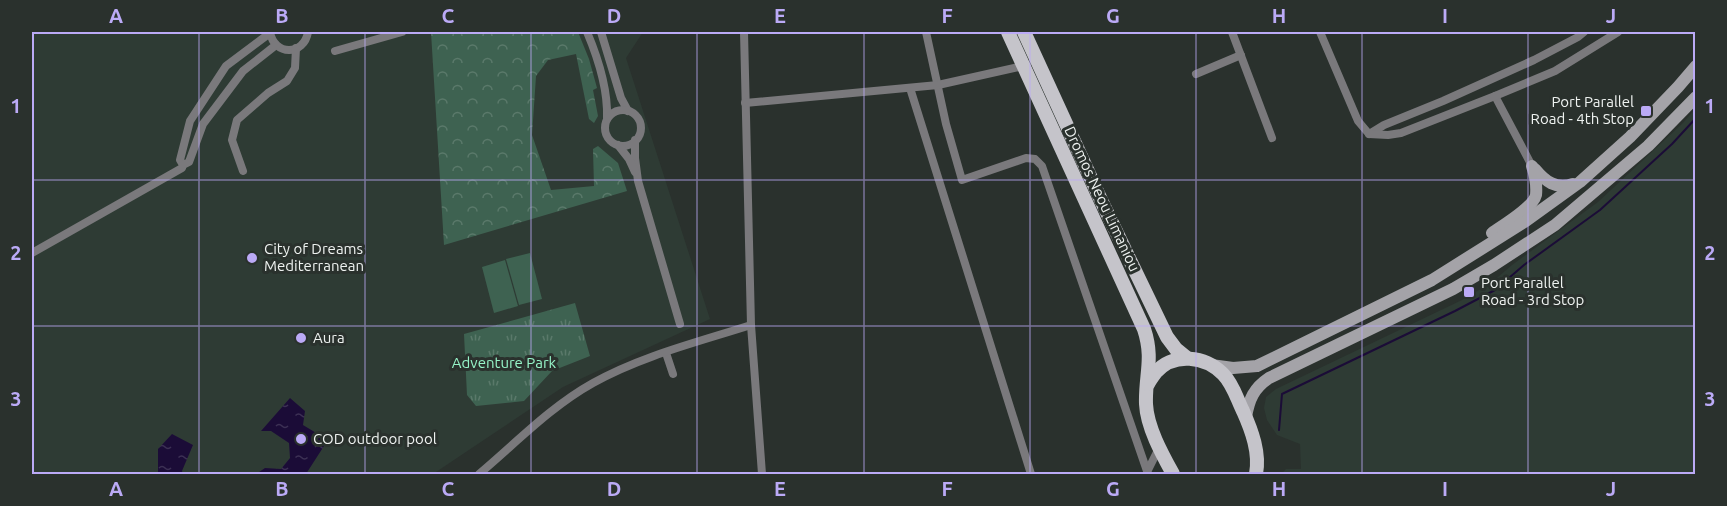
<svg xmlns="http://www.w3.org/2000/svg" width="1727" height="506" font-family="Ubuntu,sans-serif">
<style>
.built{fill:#2e3b34}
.grass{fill:#3e6251}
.forest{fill:url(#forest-crowns)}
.park{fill:url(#park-tufts)}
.water{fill:url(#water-ripples)}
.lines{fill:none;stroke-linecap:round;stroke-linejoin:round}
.stream{stroke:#1b0c37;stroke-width:2}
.minor{stroke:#7a797c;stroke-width:8}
.secondary{stroke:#a4a3a8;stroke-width:12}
.primary{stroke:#c5c4ca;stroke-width:14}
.grid{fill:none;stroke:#bbaaf6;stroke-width:1.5;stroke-opacity:0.55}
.poi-dot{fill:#bbaaf6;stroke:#2a312d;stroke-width:2}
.labels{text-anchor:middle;stroke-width:6;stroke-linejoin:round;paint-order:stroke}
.poi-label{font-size:15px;fill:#eef2f0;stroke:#2a312d;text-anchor:start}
.street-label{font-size:15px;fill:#eef2f0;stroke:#2a312d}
.park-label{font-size:15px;fill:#96f4c8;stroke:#2a312d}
.neatline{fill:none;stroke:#bbaaf6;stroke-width:2}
.grid-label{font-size:20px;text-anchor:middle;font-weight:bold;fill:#bbaaf6}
</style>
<defs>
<pattern id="forest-crowns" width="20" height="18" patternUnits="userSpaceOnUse" patternTransform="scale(1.5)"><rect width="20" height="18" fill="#3e6251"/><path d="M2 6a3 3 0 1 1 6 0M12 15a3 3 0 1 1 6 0" fill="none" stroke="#5a796a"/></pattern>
<pattern id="park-tufts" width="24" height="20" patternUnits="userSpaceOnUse" patternTransform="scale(1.5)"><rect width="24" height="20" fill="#3e6251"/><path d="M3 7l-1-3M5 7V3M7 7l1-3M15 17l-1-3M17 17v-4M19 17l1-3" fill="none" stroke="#5a796a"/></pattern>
<pattern id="water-ripples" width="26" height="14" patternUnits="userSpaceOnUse" patternTransform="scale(1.5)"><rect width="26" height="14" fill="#1b0c37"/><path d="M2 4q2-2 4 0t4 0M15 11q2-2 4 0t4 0" fill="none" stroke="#3c3054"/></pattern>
</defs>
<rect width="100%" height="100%" fill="#2a312d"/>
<g class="built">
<polygon points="32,32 643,32 626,58 710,319 563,387 433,474 32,474"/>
<polygon points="1695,109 1695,474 1281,474 1286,469 1301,469 1300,444 1277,435 1267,420 1264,408 1266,397 1276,389 1462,300 1491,283 1512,265 1598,202 1683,123"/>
</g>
<g class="grass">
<polygon points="530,253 542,299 519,305 506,259"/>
<polygon points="505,260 518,306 494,313 482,267"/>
</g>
<polygon class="forest" points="431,32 578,32 589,59 597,88 593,90 598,116 594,123 589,119 576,54 548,60 536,76 532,135 551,190 594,186 593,149 598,146 618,163 627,191 444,245"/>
<polygon class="park" points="575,303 590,356 552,371 524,401 476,406 467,395 464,334"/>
<g class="water">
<polygon points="290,398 305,411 303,425 318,434 324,446 306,474 256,474 265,468 281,469 290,458 289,443 271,431 261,431"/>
<polygon points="172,434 193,445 182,471 183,474 158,474 158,449"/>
</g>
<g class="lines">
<polyline class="stream" points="1279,430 1282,394 1455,311 1495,290 1524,265 1600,210 1672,144 1696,118"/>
<g class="minor">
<path d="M270 32C274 56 304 56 308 32"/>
<path d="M587 32C598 58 608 89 607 118"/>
<polyline points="601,32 621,98 628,111"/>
<polyline points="744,32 751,325 762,474"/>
<polyline points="926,32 946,124 962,180 1026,158 1035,159 1042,166 1148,474"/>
<polyline points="1232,32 1272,138"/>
<polyline points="1320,32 1358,121 1369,134"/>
<polyline points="335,51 402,32"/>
<polyline points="1196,74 1241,55"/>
<polyline points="910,88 1031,474"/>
<polyline points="1495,96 1532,166"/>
<polyline points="745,103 938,85 1023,66"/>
<circle cx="623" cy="128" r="18"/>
<polyline points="1371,133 1384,125 1443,101 1534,60 1578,37 1584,32"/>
<polyline points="1369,134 1388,135 1401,133 1495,96 1555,71 1618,32"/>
<polyline points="635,140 635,158 638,181 680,324"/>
<polyline points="618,145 629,159 635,172"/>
<polyline points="183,165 180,160 190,121 226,66 270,33"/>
<polyline points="243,171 232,140 237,120 268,93 287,81 295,68 296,48"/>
<polyline points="32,253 182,168 183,165 189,162 203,124 243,71 276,45"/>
<polyline points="666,353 673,374"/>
<polyline points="1147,472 1159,448"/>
<path d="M479 474C516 443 550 407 593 383 641 356 698 342 751 325"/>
</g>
<g class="secondary">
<path d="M1535 169C1545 181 1556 190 1573 184"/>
<path d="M1492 233C1503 225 1533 208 1536 195 1537 185 1535 175 1532 166"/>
<polyline points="1211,365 1233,368 1257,366 1432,280 1526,221 1580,182 1630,137 1678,87 1696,66"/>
<path d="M1246 417C1249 399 1254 388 1269 378L1453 289 1494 265 1555 225 1648 146 1696 97"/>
</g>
<g class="primary">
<path d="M1008 32 1144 329C1154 359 1145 375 1146 404 1147 427 1162 454 1173 474"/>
<polyline points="1024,32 1101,200 1167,337 1176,349 1187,358"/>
<path d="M1148 384C1150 380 1153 376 1156 372 1174 352 1205 356 1223 374 1233 384 1237 399 1243 411 1252 431 1260 453 1256 474"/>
</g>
</g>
<path class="grid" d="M199 32V474M365 32V474M531 32V474M697 32V474M864 32V474M1030 32V474M1196 32V474M1362 32V474M1528 32V474M32 180H1696M32 326H1696"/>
<g class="poi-dot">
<rect x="1640" y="105" width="12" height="12" rx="3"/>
<circle cx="252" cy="258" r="6"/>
<rect x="1463" y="286" width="12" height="12" rx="3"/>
<circle cx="301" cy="338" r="6"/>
<circle cx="301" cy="439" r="6"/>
</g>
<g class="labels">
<g class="poi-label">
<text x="1634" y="107" text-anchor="end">Port Parallel<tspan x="1634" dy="17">Road - 4th Stop</tspan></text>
<text x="264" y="254">City of Dreams<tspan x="264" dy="17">Mediterranean</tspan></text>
<text x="1481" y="288">Port Parallel<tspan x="1481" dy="17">Road - 3rd Stop</tspan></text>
<text x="313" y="343">Aura</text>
<text x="313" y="444">COD outdoor pool</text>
</g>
<g class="street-label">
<text transform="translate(1102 199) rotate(65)" y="5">Dromos Neou Limaniou</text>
</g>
<g class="park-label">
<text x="504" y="368">Adventure Park</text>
</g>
</g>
<rect width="1727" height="506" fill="none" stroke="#2a312d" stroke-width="66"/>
<rect x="33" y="33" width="1661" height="440" class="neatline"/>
<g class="grid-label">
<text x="116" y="23">A</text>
<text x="282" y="23">B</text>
<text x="448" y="23">C</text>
<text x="614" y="23">D</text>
<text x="780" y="23">E</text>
<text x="947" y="23">F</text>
<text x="1113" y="23">G</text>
<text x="1279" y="23">H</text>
<text x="1445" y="23">I</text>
<text x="1611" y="23">J</text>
<text x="16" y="113">1</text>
<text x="1710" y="113">1</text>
<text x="16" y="260">2</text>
<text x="1710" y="260">2</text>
<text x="16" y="406">3</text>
<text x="1710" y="406">3</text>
<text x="116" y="496">A</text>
<text x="282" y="496">B</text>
<text x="448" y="496">C</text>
<text x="614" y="496">D</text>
<text x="780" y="496">E</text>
<text x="947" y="496">F</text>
<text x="1113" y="496">G</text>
<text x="1279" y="496">H</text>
<text x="1445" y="496">I</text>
<text x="1611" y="496">J</text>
</g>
</svg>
